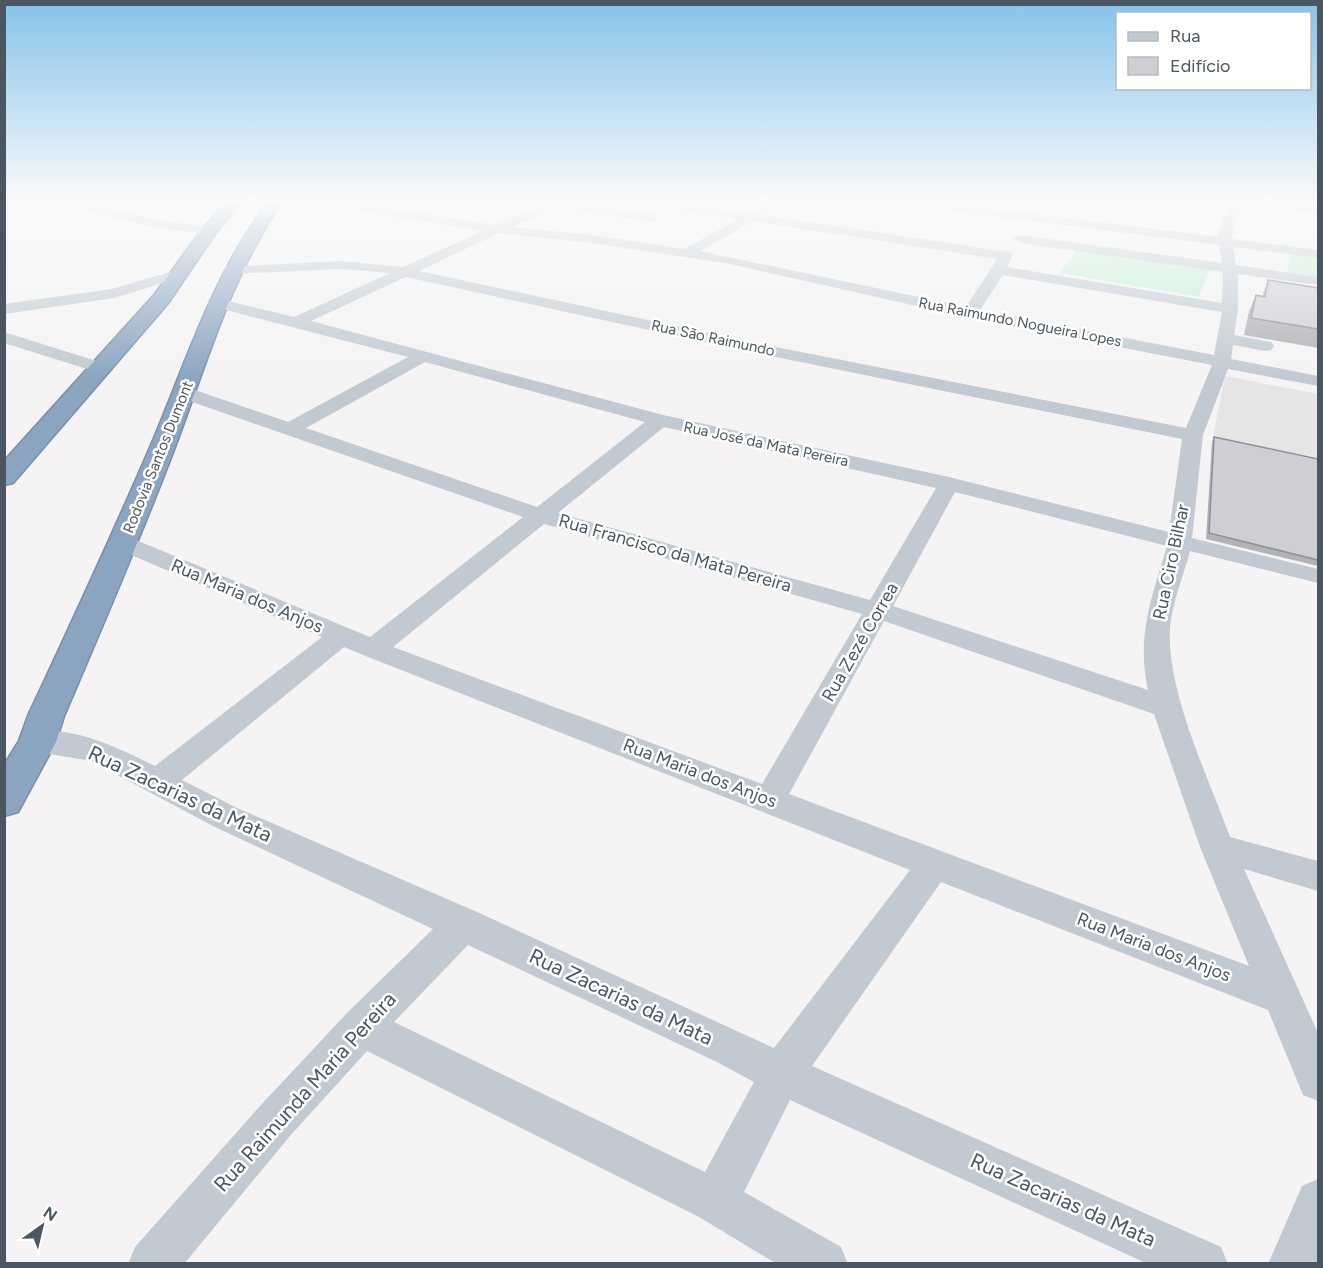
<svg xmlns="http://www.w3.org/2000/svg" width="1323" height="1268" font-family="Figtree,sans-serif">
<style>
.education{fill:#e6e4e5}
.green{fill:#c3f1d5}
.lines{fill:none;stroke-linecap:round;stroke-linejoin:round}
.highway-casing{stroke:#7690ad;stroke-width:3}
.minor{fill:#c1cad2;fill-rule:evenodd}
.highway{fill:#8ba5c1;fill-rule:evenodd}
.wall{fill:#b0b2b7}
.building{fill:#cdcfd5;stroke:#909195;stroke-width:1.5}
.labels{text-anchor:middle;stroke-width:5;stroke-linejoin:round;paint-order:stroke}
.far-street-label{font-size:15px;fill:#4a5661;stroke:#fff}
.street-label{font-size:18px;fill:#4a5661;stroke:#fff}
.near-street-label{font-size:21px;fill:#4a5661;stroke:#fff}
</style>
<rect width="100%" height="100%" fill="#f5f3f3"/>
<polygon class="education" points="1225,376 1318,394 1318,464 1212,442"/>
<g class="green">
<polygon points="1077,249 1209,270 1199,297 1060,273"/>
<polygon points="1290,254 1318,258 1318,279 1287,274"/>
</g>
<g class="lines">
<defs>
<g id="highway">
<polygon points="226,202 241,202 215,234 169,302 13,483 4,485 4,461 155,294 203,228"/>
<path d="M268 202H282C229 280 208 360 175 447 141 537 102 627 64 716L56 742 18 812 4 816V765L19 741 28 716C71 624 114 532 154 438 188 357 214 273 268 202Z"/>
</g>
</defs>
<use href="#highway" class="highway-casing"/>
<g class="minor">
<polygon points="60,202 80,202 153,219 209,227 216,231 209,235 153,227 62,205"/>
<path d="M324 202H350L496 225 547 202H567L652 214 658 218 652 222 555 207 513 227 592 235 684 249 739 219 653 206 647 202H674L749 213 761 211 763 215 1001 251 1006 250 1013 254 1007 267 1222 303 1223 272 1020 243 1013 239 1020 235 1222 263 1219 245 916 206 910 202H941L1218 237 1222 222 1232 202H1244L1234 222 1232 239 1318 250V258L1233 247 1236 265 1318 277V285L1238 274V309L1234 335 1271 342 1274 346 1271 350 1265 351 1233 345 1231 359 1318 376V386L1228 369 1203 435 1192 538 1318 569V583L1190 551C1184 574 1172 603 1170 627 1166 691 1208 776 1230 837L1318 861V891L1244 869 1318 1033V1101L1303 1095 1268 1010 941 882 812 1066 1221 1247 1228 1264H1148L790 1100 744 1192 841 1247 848 1264H777L699 1217 367 1051 290 1136 184 1264H128L135 1247 260 1106 347 1013 433 929 213 826 91 761 26 750 22 742 26 734C67 722 119 748 155 766L322 637 115 548 111 543 115 538 123 536 131 538 370 637 523 517 178 397 176 393 178 389H192L288 422 408 357 210 306 208 303 216 298 294 317 390 273 341 269 231 274 226 273 224 270 226 267 341 261 403 267 483 231 330 206ZM753 221 997 259 966 307 700 251ZM499 233 592 243 730 264 970 318 1212 365 1186 428 741 340 419 271ZM1003 275 1222 312 1214 355 980 310ZM406 277 741 350 1182 439 1169 532 949 477 663 415 311 321ZM425 362 645 422 537 507 306 428ZM664 427 936 488 870 600 558 513ZM955 492 1167 546C1152 597 1136 636 1148 690L893 606ZM544 524 862 614 762 784 393 647ZM884 621 1154 714 1200 847 1249 966 789 794ZM344 647 363 655 910 870 774 1048 477 912 237 808 182 780ZM468 945 717 1062 754 1082 705 1172 394 1022Z"/>
<polygon points="1247,202 1283,202 1318,205 1318,213 1253,206"/>
<polygon points="177,270 184,274 182,277 114,298 4,314 4,304 112,289"/>
<polygon points="4,332 106,364 109,368 106,372 100,373 4,343"/>
<polygon points="1318,1179 1318,1259 1317,1264 1268,1264 1302,1186"/>
</g>
<use href="#highway" class="highway"/>
</g>
<g class="wall">
<polygon points="1268,280 1318,288 1318,348 1244,335 1249,311 1256,295 1262,296"/>
<polygon points="1214,437 1318,459 1318,566 1206,539 1212,442"/>
</g>
<g class="building">
<polygon points="1268,280 1318,288 1318,329 1251,318 1256,295 1265,297"/>
<polygon points="1214,437 1318,459 1318,560 1209,533"/>
</g>
<linearGradient id="sky" x2="0" y2="1"><stop stop-color="#85c3ea"/><stop offset="0.53" stop-color="#fafafa"/><stop offset="1" stop-color="#fafafa" stop-opacity="0"/></linearGradient>
<rect width="1323" height="379" fill="url(#sky)"/>
<g class="labels">
<g class="far-street-label">
<text transform="translate(1020 322) rotate(11)" y="5">Rua Raimundo Nogueira Lopes</text>
<text transform="translate(713 338) rotate(12)" y="5">Rua São Raimundo</text>
<text transform="translate(766 444) rotate(12)" y="5">Rua José da Mata Pereira</text>
<text transform="translate(158 457) rotate(-68)" y="5">Rodovia Santos Dumont</text>
</g>
<g class="street-label">
<text transform="translate(675 553) rotate(16)" y="6">Rua Francisco da Mata Pereira</text>
<text transform="translate(1171 562) rotate(-78)" y="6">Rua Ciro Bilhar</text>
<text transform="translate(247 596) rotate(23)" y="6">Rua Maria dos Anjos</text>
<text transform="translate(860 642) rotate(-60)" y="6">Rua Zezé Correa</text>
<text transform="translate(700 773) rotate(21)" y="6">Rua Maria dos Anjos</text>
<text transform="translate(1154 947) rotate(21)" y="6">Rua Maria dos Anjos</text>
</g>
<g class="near-street-label">
<text transform="translate(180 794) rotate(25)" y="7">Rua Zacarias da Mata</text>
<text transform="translate(621 997) rotate(25)" y="7">Rua Zacarias da Mata</text>
<text transform="translate(305 1092) rotate(-48)" y="7">Rua Raimunda Maria Pereira</text>
<text transform="translate(1063 1200) rotate(24)" y="7">Rua Zacarias da Mata</text>
</g>
</g>
<rect width="1323" height="1268" fill="none" stroke="#4a5661" stroke-width="12"/>
<rect x="1116" y="12" width="195" height="78" fill="#ffffff" stroke="#b7bbc0" stroke-width="1.5"/>
<rect x="1128" y="32" width="30" height="9" fill="#c1cad2" stroke="#b7bbc0" stroke-width="1.5"/>
<text x="1170" y="42" font-size="18" fill="#4a5661">Rua</text>
<rect x="1128" y="57" width="30" height="18" fill="#cdcfd5" stroke="#b7bbc0" stroke-width="1.5"/>
<text x="1170" y="72" font-size="18" fill="#4a5661">Edifício</text>
<g transform="translate(42 1226) rotate(34)" stroke="#ffffff" stroke-width="4.5" paint-order="stroke">
<path d="M0-4.5L10 22L0 15L-10 22Z" fill="#4a5661"/>
<text y="-9" font-size="16" font-weight="bold" text-anchor="middle" fill="#4a5661">N</text>
</g>
</svg>
